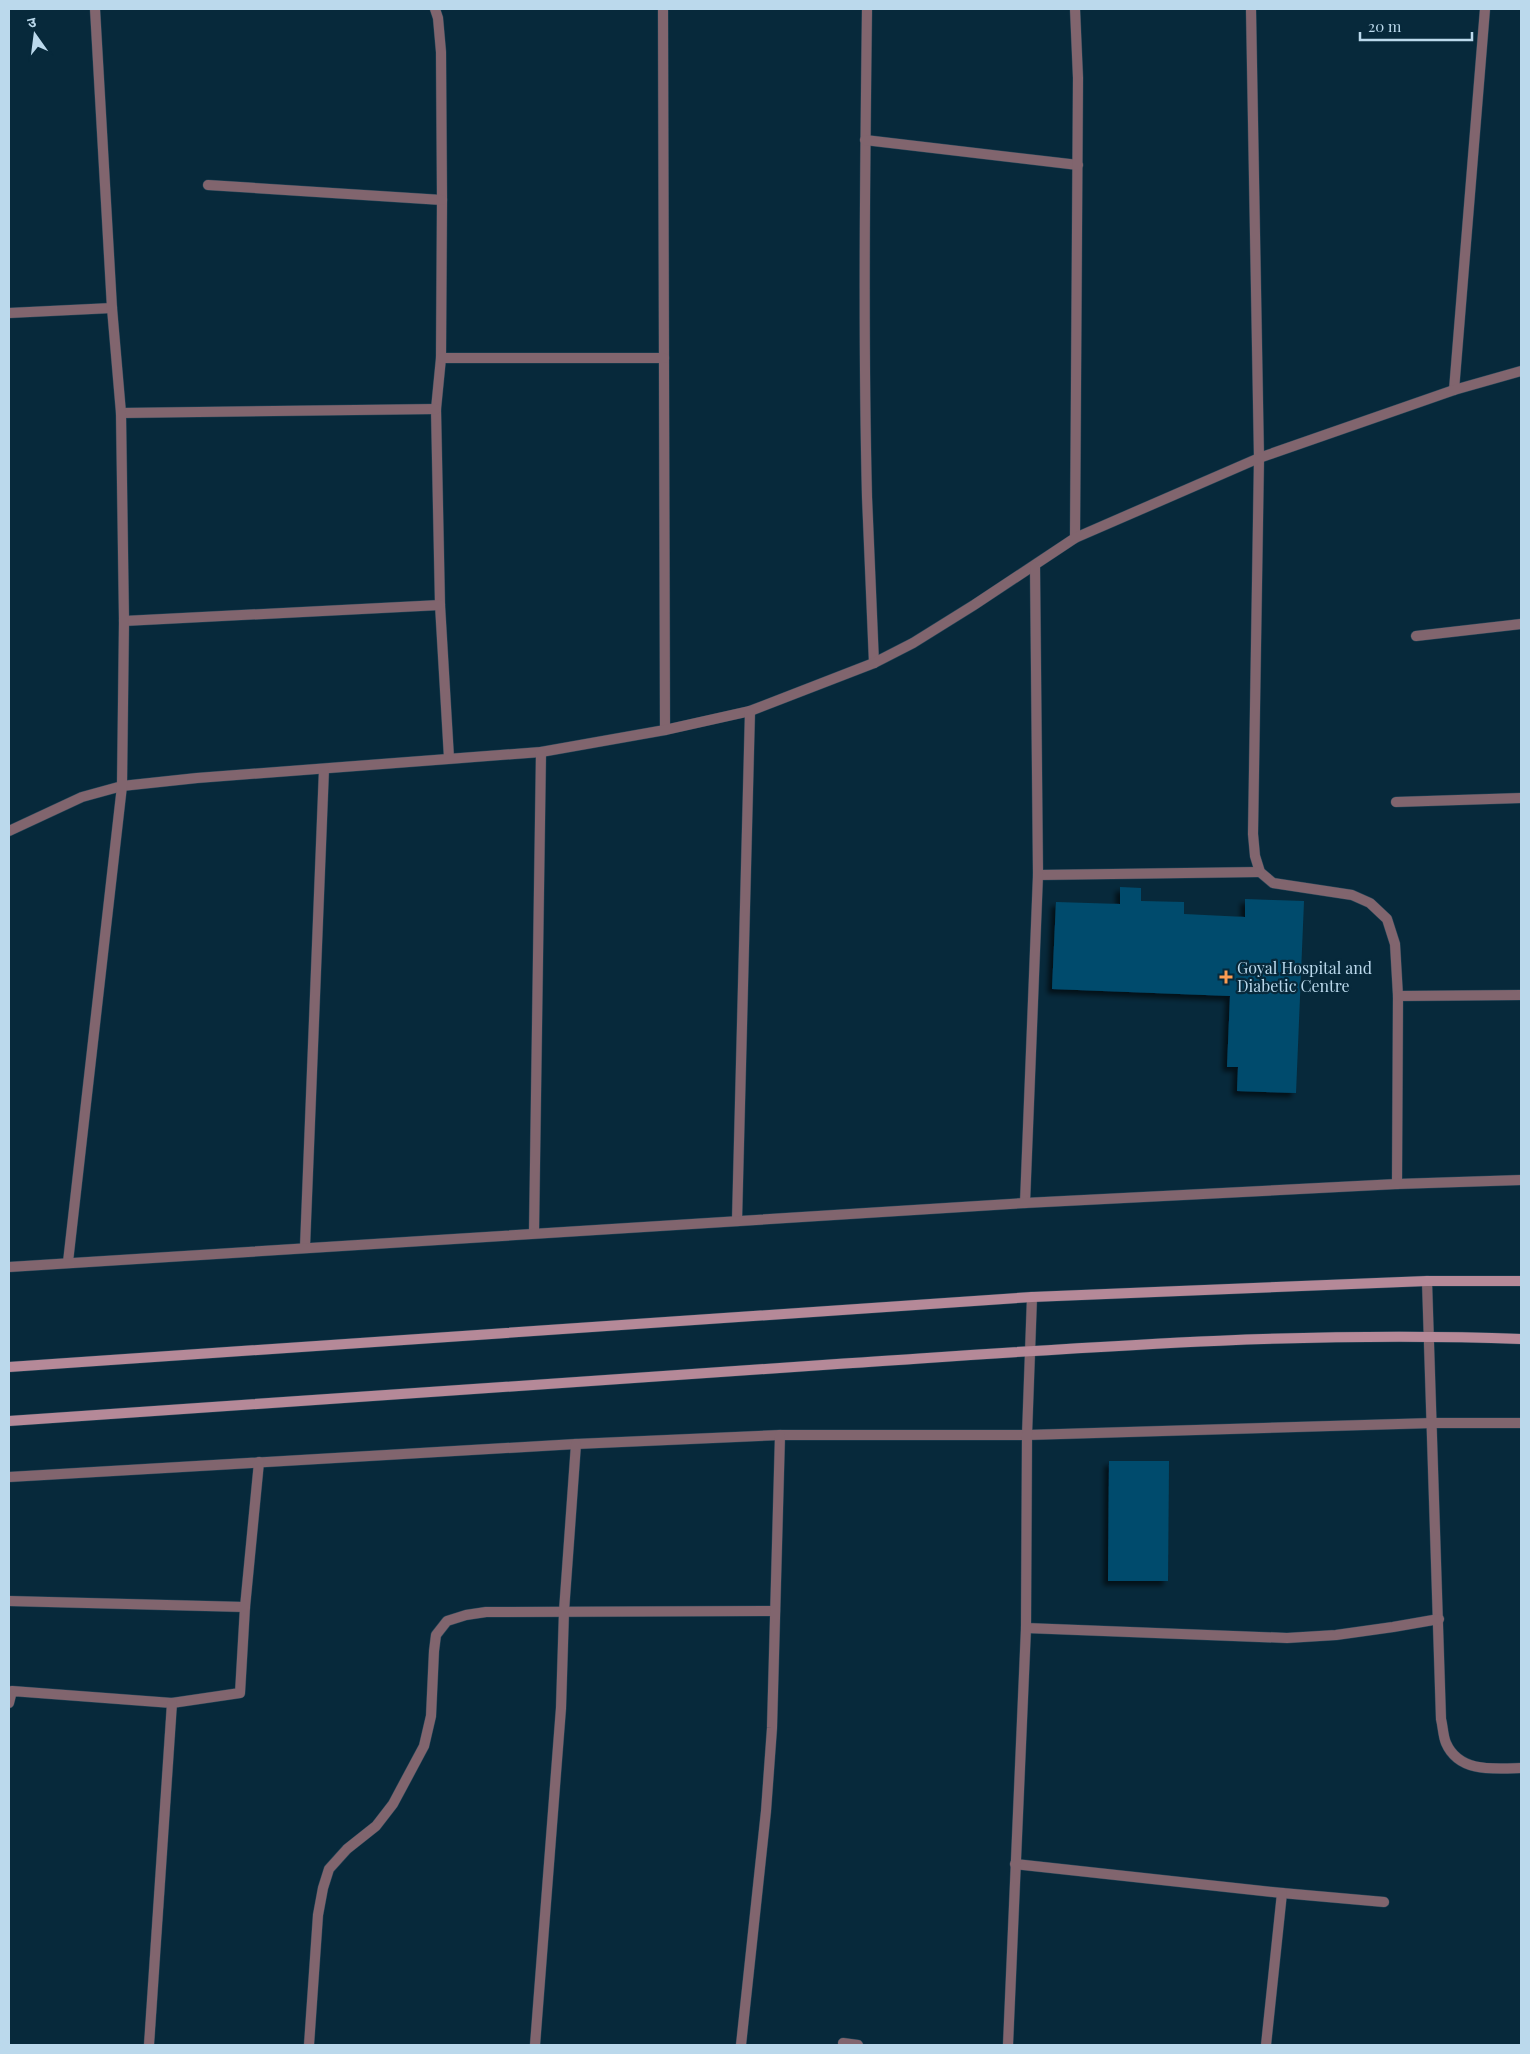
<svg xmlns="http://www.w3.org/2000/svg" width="1530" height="2054" font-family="'Playfair Display','Noto Sans Devanagari',serif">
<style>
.building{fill:#034c6d;filter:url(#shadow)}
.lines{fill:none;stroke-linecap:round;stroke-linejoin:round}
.street-casing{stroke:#244557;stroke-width:11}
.secondary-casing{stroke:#244557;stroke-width:11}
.street{stroke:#81656e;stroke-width:10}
.secondary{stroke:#b58998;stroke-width:10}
.poi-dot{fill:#fc9d53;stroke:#07293b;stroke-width:2}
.labels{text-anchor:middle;stroke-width:4.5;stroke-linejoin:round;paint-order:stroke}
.poi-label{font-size:16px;fill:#bbd9ec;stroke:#07293b;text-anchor:start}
</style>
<defs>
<filter id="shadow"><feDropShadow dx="-4.5" dy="4.5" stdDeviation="2.5" flood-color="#0009"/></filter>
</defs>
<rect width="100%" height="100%" fill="#07293b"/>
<g class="building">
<polygon points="1120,887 1141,888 1141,901 1184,902 1184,914 1245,917 1245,899 1304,901 1296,1093 1237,1091 1238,1067 1227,1067 1230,996 1052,989 1056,902 1120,904"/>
<polygon points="1109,1461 1169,1461 1168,1581 1108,1581"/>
</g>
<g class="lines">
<defs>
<g id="street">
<polyline points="435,9 438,18 441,52 442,200 441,358 436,409 440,605 449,758"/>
<polyline points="663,9 665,730"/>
<path d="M867 9C865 171 863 334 867 497 869 553 872 608 874 663"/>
<polyline points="1251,9 1259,458 1253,834 1255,856 1260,872 1273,883 1352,895 1370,903 1387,919 1395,944 1398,996 1397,1184"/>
<polyline points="865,140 1078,165"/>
<polyline points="208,185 442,200"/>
<polyline points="9,313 112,308"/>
<polyline points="441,358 664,358"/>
<polyline points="1454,390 1485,9"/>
<polyline points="121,413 436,409"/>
<polyline points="1075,538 1078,78 1075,9"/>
<polyline points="124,621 440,605"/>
<polyline points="1416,636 1521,624"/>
<polyline points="1396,802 1521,798"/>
<polyline points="9,831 82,797 122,786 197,778 541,752 665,730 750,711 874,663 913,643 974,605 1075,538 1259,458 1454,390 1521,371"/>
<polyline points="1038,875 1260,872"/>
<polyline points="1398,996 1521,995"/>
<polyline points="1025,1203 1038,875 1035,566"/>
<polyline points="737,1221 750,711"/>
<polyline points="534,1233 541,752"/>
<polyline points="305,1247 324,769"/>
<polyline points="68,1262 122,786 124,621 121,413 112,308 95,9"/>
<polyline points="9,1267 1025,1203 1397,1184 1521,1180"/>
<path d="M1427 1281 1441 1719C1443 1727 1443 1736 1446 1743 1459 1773 1494 1769 1521 1768"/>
<polyline points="9,1477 576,1444 780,1435 1027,1435 1433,1423 1521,1423"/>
<polyline points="9,1601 245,1607"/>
<polyline points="1026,1628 1287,1638 1336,1635 1393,1627 1439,1619"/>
<polyline points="9,1703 12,1691 172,1703 240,1693 245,1607 259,1462"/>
<polyline points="1015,1864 1282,1893 1384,1902"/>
<polyline points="843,2043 858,2045"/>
<polyline points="149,2045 172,1703"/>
<polyline points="309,2045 318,1915 323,1888 329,1869 347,1849 376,1826 393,1804 424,1746 431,1716 434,1651 436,1635 447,1621 466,1615 486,1612 775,1611"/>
<polyline points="535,2045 561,1708 564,1611 576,1444"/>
<polyline points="741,2045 766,1811 772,1728 780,1435"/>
<polyline points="1008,2045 1026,1628 1027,1435 1032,1297"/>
<polyline points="1266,2045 1282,1893"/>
</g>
<g id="secondary">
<polyline points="9,1367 1032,1297 1427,1281 1521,1281"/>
<path d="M9 1421C285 1402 561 1383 837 1364 1064 1349 1293 1330 1521 1339"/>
</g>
</defs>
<use href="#street" class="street-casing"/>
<use href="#secondary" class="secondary-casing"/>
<use href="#street" class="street"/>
<use href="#secondary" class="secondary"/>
</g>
<path class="poi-dot" d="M1223.5 969.5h5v5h5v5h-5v5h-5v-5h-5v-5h5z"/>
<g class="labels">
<g class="poi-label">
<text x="1237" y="974">Goyal Hospital and<tspan x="1237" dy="18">Diabetic Centre</tspan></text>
</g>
</g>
<rect width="1530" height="2054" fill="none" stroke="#bbd9ec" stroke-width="20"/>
<g transform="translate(35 35) rotate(346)" stroke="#07293b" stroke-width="4" paint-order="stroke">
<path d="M0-4L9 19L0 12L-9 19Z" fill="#bbd9ec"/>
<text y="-8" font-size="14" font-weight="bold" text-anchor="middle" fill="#bbd9ec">उ</text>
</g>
<path d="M1360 32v8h112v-8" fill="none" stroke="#bbd9ec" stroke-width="2.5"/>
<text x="1368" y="32" font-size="15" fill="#bbd9ec" stroke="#07293b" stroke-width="4" paint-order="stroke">20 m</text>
</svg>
